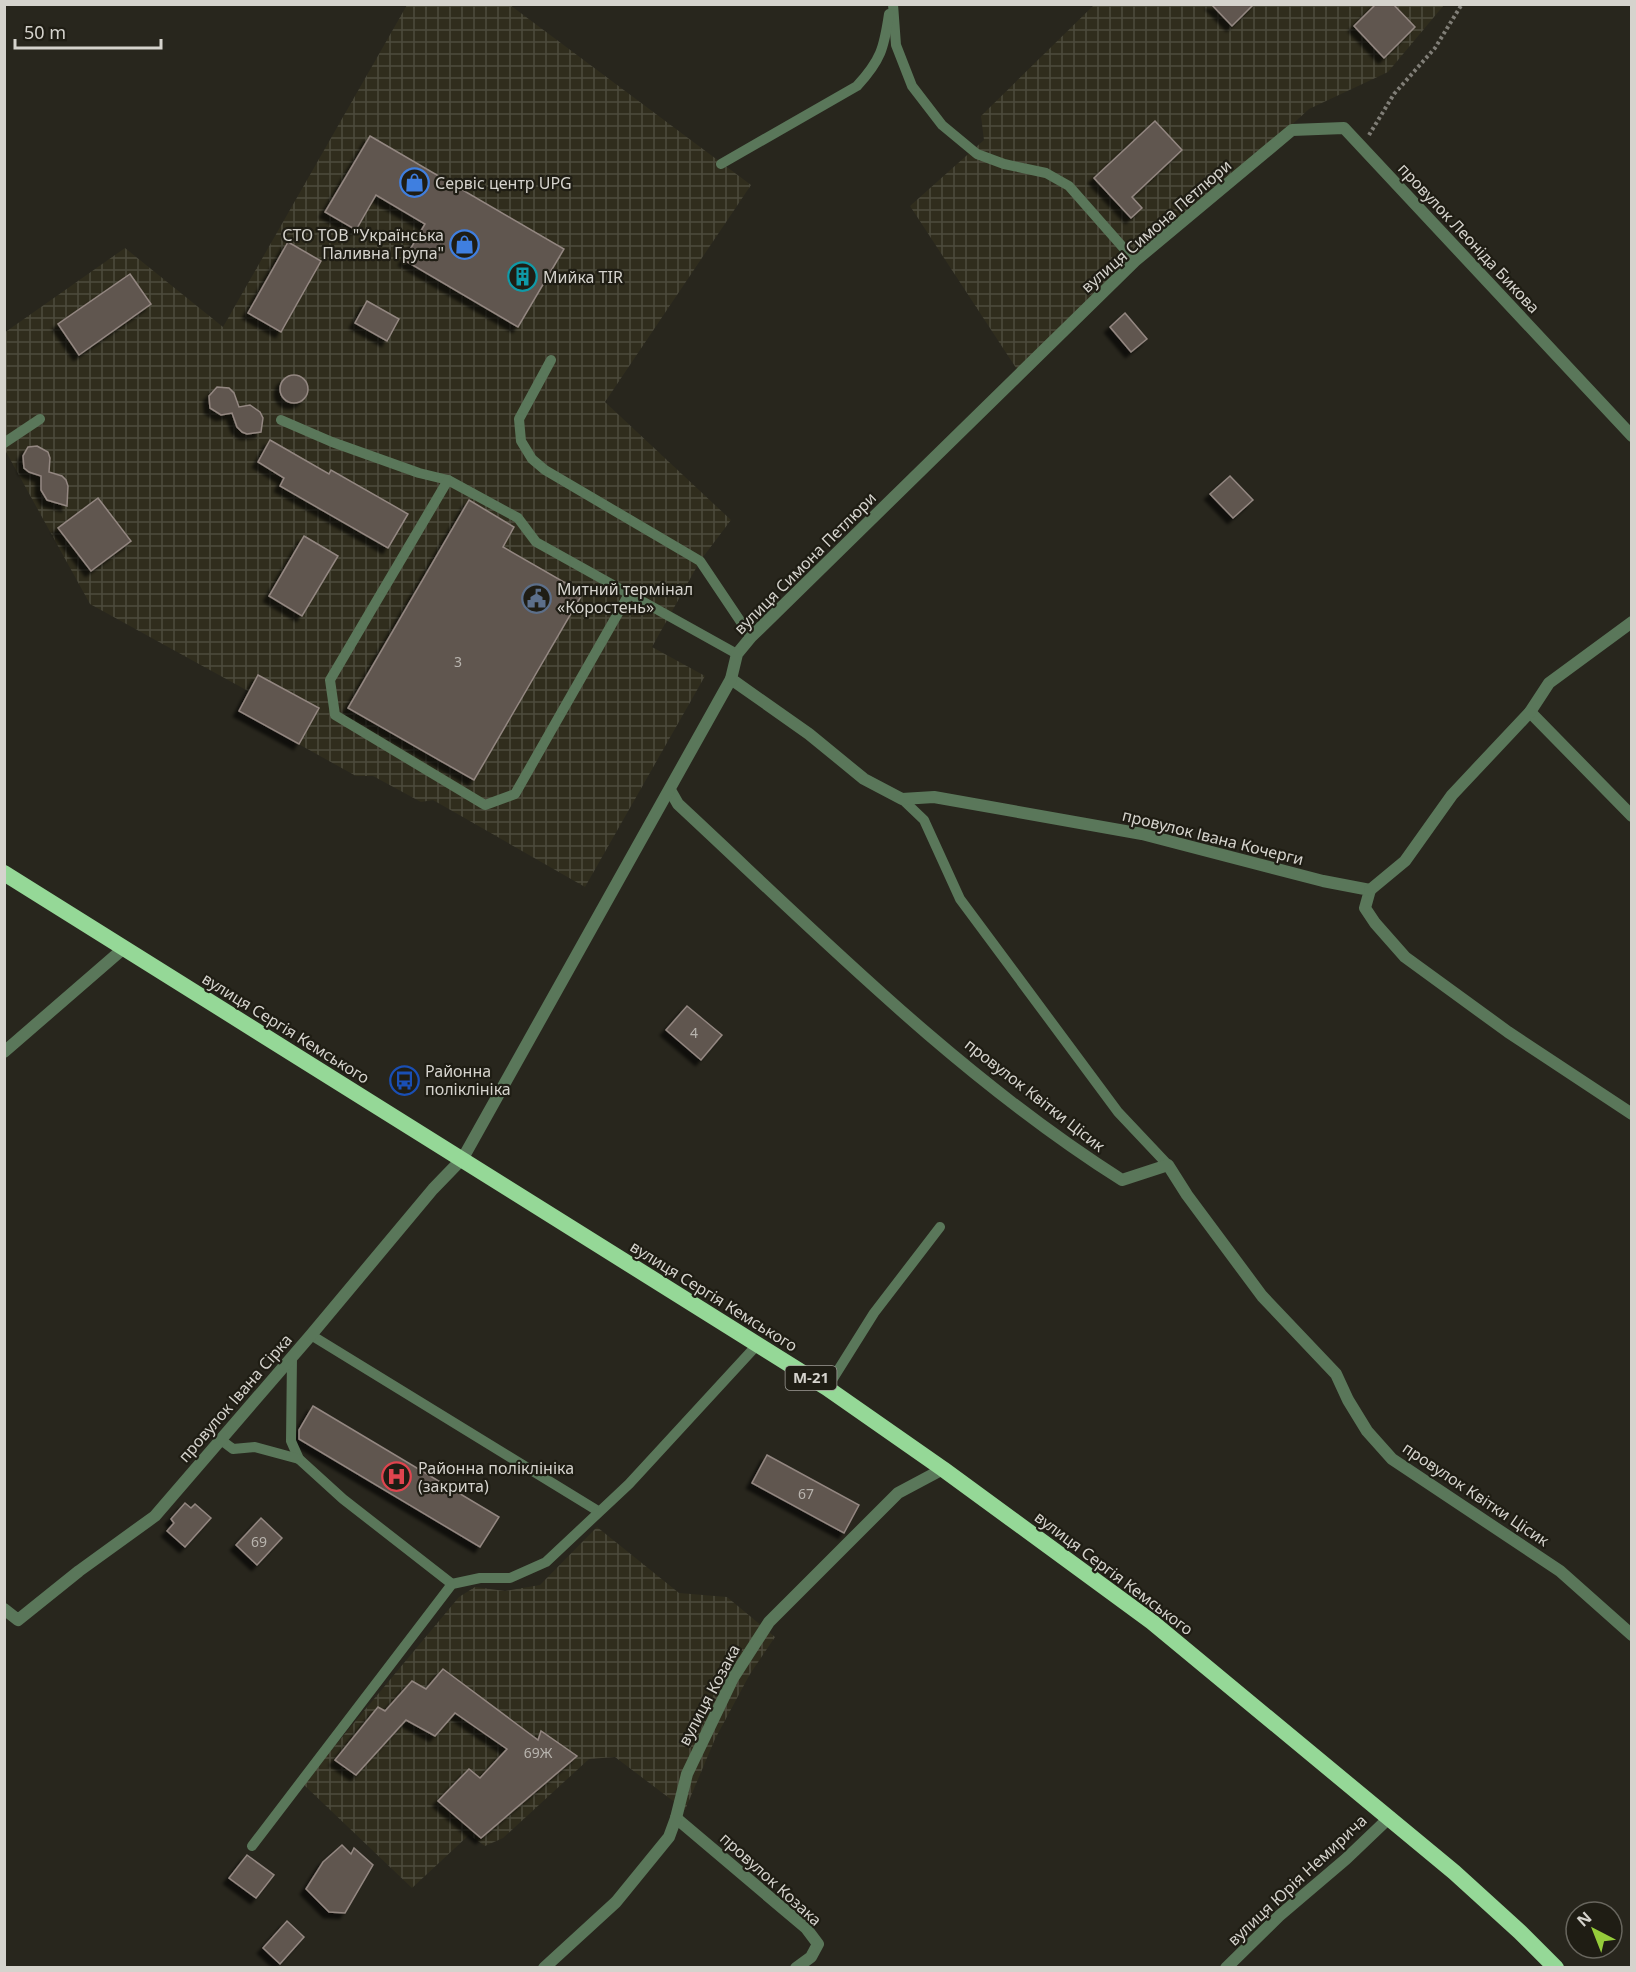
<svg xmlns="http://www.w3.org/2000/svg" width="1636" height="1972" font-family="'Noto Sans',sans-serif">
<style>
.industrial{fill:url(#industrial-grid)}
.building{fill:#615650;stroke:#938781;stroke-width:1.5;filter:url(#shadow)}
.lines{fill:none;stroke-linecap:round;stroke-linejoin:round}
.path{stroke:#807e77;stroke-width:4;stroke-dasharray:3 3;stroke-linecap:butt}
.service{stroke:#5a775a;stroke-width:10}
.minor{stroke:#5a775a;stroke-width:12}
.trunk{stroke:#95d897;stroke-width:16}
.labels{text-anchor:middle;stroke-width:4.5;stroke-linejoin:round;paint-order:stroke}
.number-label{font-size:14px;fill:#b8b4ae}
.shield{fill:#1f1d14;stroke:#9e9c96;stroke-width:1.5}
.shield-label{font-size:15px;font-weight:bold;fill:#d5d3cd}
.poi-label{font-size:16px;fill:#d5d3cd;stroke:#1f1d14;text-anchor:start}
.street-label{font-size:16px;fill:#d5d3cd;stroke:#1f1d14}
</style>
<defs>
<pattern id="industrial-grid" width="8" height="8" patternUnits="userSpaceOnUse" patternTransform="scale(1.5)"><rect width="8" height="8" fill="#302d1d"/><path d="M0 4h8M4 0v8" fill="none" stroke="#4d4b3d"/></pattern>
<filter id="shadow"><feDropShadow dx="-5.5" dy="5.5" stdDeviation="1.5" flood-color="#0009"/></filter>
</defs>
<rect width="100%" height="100%" fill="#28261d"/>
<g class="industrial">
<polygon points="407,5 510,5 751,185 605,402 731,520 700,561 652,647 705,676 585,887 433,800 421,802 373,776 356,776 239,711 248,691 90,604 5,450 4,333 125,248 223,327"/>
<polygon points="1094,5 1444,5 1388,72 1309,109 1020,374 910,206 984,140 981,116"/>
<polygon points="597,1527 679,1593 727,1597 775,1637 750,1674 715,1739 685,1810 615,1757 589,1759 503,1838 485,1846 469,1835 412,1888 303,1784 459,1597 475,1587 505,1591 540,1585"/>
</g>
<g class="building">
<polygon points="1211,4 1254,4 1232,26"/>
<polygon points="1376,4 1393,4 1415,27 1384,58 1354,26"/>
<polygon points="1155,121 1182,150 1132,197 1142,208 1131,218 1094,178"/>
<polygon points="370,136 564,249 518,327 404,260 425,224 376,195 356,230 325,212"/>
<polygon points="288,242 321,261 281,332 248,313"/>
<polygon points="130,274 151,304 79,355 58,324"/>
<polygon points="367,301 399,319 387,341 355,323"/>
<polygon points="1125,313 1147,339 1131,352 1110,327"/>
<circle cx="294" cy="389" r="14"/>
<polygon points="217,387 229,388 234,393 239,407 250,405 260,412 263,418 261,432 247,434 242,432 237,427 232,413 221,415 210,408 209,396"/>
<polygon points="270,440 329,474 331,470 408,514 388,548 280,486 284,478 258,462"/>
<polygon points="37,446 48,452 50,458 49,472 62,476 66,480 68,486 67,506 47,500 41,490 41,476 29,472 24,468 23,456 28,447"/>
<polygon points="1230,476 1253,500 1233,518 1210,494"/>
<polygon points="98,498 131,541 91,571 58,528"/>
<polygon points="469,500 514,527 503,547 583,593 474,780 348,708"/>
<polygon points="304,536 338,556 302,616 269,596"/>
<polygon points="258,675 319,708 299,744 239,711"/>
<polygon points="687,1006 722,1035 701,1060 666,1030"/>
<polygon points="313,1406 499,1517 480,1547 299,1439 299,1430"/>
<polygon points="767,1455 859,1505 844,1533 752,1483"/>
<polygon points="185,1503 191,1508 195,1504 211,1518 185,1547 167,1531 174,1523 171,1519"/>
<polygon points="261,1518 282,1538 257,1565 236,1545"/>
<polygon points="443,1669 538,1740 541,1731 577,1756 481,1838 438,1801 469,1769 480,1778 507,1749 455,1713 435,1736 406,1720 356,1775 335,1760 378,1707 385,1711 412,1681 426,1689"/>
<polygon points="342,1845 351,1854 354,1848 373,1865 345,1913 329,1912 306,1889 323,1862"/>
<polygon points="247,1855 274,1875 256,1898 229,1878"/>
<polygon points="287,1921 304,1937 280,1964 263,1948"/>
</g>
<g class="lines">
<polyline class="path" points="1369,135 1394,94 1435,48 1462,4"/>
<g class="service">
<polyline points="893,4 896,45 912,86 942,125 977,154 1004,164 1046,173 1069,186 1135,261"/>
<path d="M721 164 857 86C881 60 884 48 889 14"/>
<polyline points="551,360 519,419 521,441 532,459 545,470 700,561 751,637"/>
<polyline points="281,420 332,442 419,473 448,480 518,518 536,542 737,654"/>
<polyline points="4,443 40,419"/>
<polyline points="448,480 330,680 335,715 485,805 515,794 629,594"/>
<polyline points="902,799 924,820 960,899 1118,1112 1168,1165"/>
<polyline points="311,1335 598,1511"/>
<polyline points="292,1357 291,1441 299,1459 343,1499 452,1584"/>
<polyline points="827,1388 874,1313 940,1227"/>
<polyline points="221,1440 233,1449 255,1447 299,1459"/>
<polyline points="252,1846 452,1584 480,1578 510,1578 546,1562 629,1484 757,1345"/>
</g>
<g class="minor">
<polyline points="731,679 809,734 864,779 902,799 934,797 1142,834 1323,881 1370,890 1365,908 1375,923 1405,957 1508,1032 1632,1114"/>
<polyline points="1530,712 1632,816"/>
<path d="M670 790 678 804C819 935 959 1077 1122 1180L1168 1165 1187 1195 1262 1296 1336 1374 1348 1400 1367 1431 1392 1459 1560 1571 1632 1635"/>
<polyline points="1370,890 1405,861 1452,795 1530,712 1549,683 1632,622"/>
<polyline points="4,1052 124,948"/>
<polyline points="4,1609 18,1620 79,1571 155,1516 311,1335 433,1189 463,1158 731,679 737,654 751,637 1135,261 1292,130 1344,128 1632,436"/>
<polyline points="676,1818 806,1928 818,1944 811,1957 796,1968"/>
<polyline points="544,1968 616,1902 669,1837 676,1818 687,1774 733,1678 769,1622 898,1493 943,1469"/>
<polyline points="1226,1968 1279,1916 1346,1859 1390,1817"/>
</g>
<polyline class="trunk" points="4,873 827,1388 943,1469 1152,1622 1454,1872 1520,1932 1556,1968"/>
</g>
<defs>
<symbol id="shop-ring" viewBox="-11 -11 22 22"><circle r="9.5" fill="#1f1d14" stroke="#3f7fe0" stroke-width="1.5"/><path d="M-5-2.5h2.3a2.7 3.5 0 0 1 5.4 0H5L5.5 6h-11ZM-1.5-2.5h3a1.5 2.3 0 0 0-3 0Z" fill="#3f7fe0"/></symbol>
<symbol id="building-ring" viewBox="-11 -11 22 22"><circle r="9.5" fill="#1f1d14" stroke="#0f9aa8" stroke-width="1.5"/><path d="M-4-6H4V6H1V3H-1V6H-4ZM-2.5-4.3h1.7v1.8h-1.7ZM.8-4.3h1.7v1.8H.8ZM-2.5-1h1.7V.8h-1.7ZM.8-1h1.7V.8H.8Z" fill="#0f9aa8"/></symbol>
<symbol id="civic-ring" viewBox="-11 -11 22 22"><circle r="9.5" fill="#1f1d14" stroke="#5c6f8a" stroke-width="1.5"/><path d="M-.6-6.5H3V-4.5H.6V-3L4-1V1h2V6H-6V1h2V-1L-.6-3ZM-1.2 2.5V6h2.4V2.5Z" fill="#5c6f8a"/></symbol>
<symbol id="bus-ring" viewBox="-11 -11 22 22"><circle r="9.5" fill="#1f1d14" stroke="#1a4fb4" stroke-width="1.5"/><path d="M-5-6H5V4H4V6H2V4H-2V6H-4V4H-5ZM-3.5-4V0h7V-4ZM-3.5 1.2v1.5H-2V1.2ZM2 1.2v1.5H3.5V1.2Z" fill="#1a4fb4"/></symbol>
<symbol id="hospital-ring" viewBox="-11 -11 22 22"><circle r="9.5" fill="#1f1d14" stroke="#e0444e" stroke-width="1.5"/><path d="M-5-5h3v3.5h4V-5h3V5h-3V1.5h-4V5h-3Z" fill="#e0444e"/></symbol>
</defs>
<g fill-rule="evenodd">
<use href="#shop-ring" x="398" y="166" width="33" height="33"/>
<use href="#shop-ring" x="448" y="228" width="33" height="33"/>
<use href="#building-ring" x="506" y="260" width="33" height="33"/>
<use href="#civic-ring" x="520" y="582" width="33" height="33"/>
<use href="#bus-ring" x="388" y="1064" width="33" height="33"/>
<use href="#hospital-ring" x="380" y="1460" width="33" height="33"/>
</g>
<g class="labels">
<g class="number-label">
<text x="458" y="667">3</text>
<text x="694" y="1038">4</text>
<text x="806" y="1499">67</text>
<text x="259" y="1547">69</text>
<text x="538" y="1758">69Ж</text>
</g>
<rect class="shield" x="785.5" y="1366" width="51" height="24" rx="4.5"/>
<g class="shield-label">
<text x="811" y="1383">М-21</text>
</g>
<g class="poi-label">
<text x="435" y="189">Сервіс центр UPG</text>
<text x="444" y="241" text-anchor="end">СТО ТОВ "Українська<tspan x="444" dy="18">Паливна Група"</tspan></text>
<text x="543" y="283">Мийка TIR</text>
<text x="557" y="595">Митний термінал<tspan x="557" dy="18">«Коростень»</tspan></text>
<text x="425" y="1077">Районна<tspan x="425" dy="18">поліклініка</tspan></text>
<text x="418" y="1474">Районна поліклініка<tspan x="418" dy="18">(закрита)</tspan></text>
</g>
<g class="street-label">
<text transform="translate(1156 226) rotate(-41)" y="6">вулиця Симона Петлюри</text>
<text transform="translate(1469 238) rotate(47)" y="6">провулок Леоніда Бикова</text>
<text transform="translate(805 563) rotate(-45)" y="6">вулиця Симона Петлюри</text>
<text transform="translate(1213 837) rotate(14)" y="6">провулок Івана Кочерги</text>
<text transform="translate(286 1028) rotate(32)" y="6">вулиця Сергія Кемського</text>
<text transform="translate(1035 1095) rotate(38)" y="6">провулок Квітки Цісик</text>
<text transform="translate(714 1296) rotate(32)" y="6">вулиця Сергія Кемського</text>
<text transform="translate(235 1398) rotate(-49)" y="6">провулок Івана Сірка</text>
<text transform="translate(1476 1494) rotate(34)" y="6">провулок Квітки Цісик</text>
<text transform="translate(1114 1573) rotate(37)" y="6">вулиця Сергія Кемського</text>
<text transform="translate(709 1695) rotate(-62)" y="6">вулиця Козака</text>
<text transform="translate(771 1879) rotate(42)" y="6">провулок Козака</text>
<text transform="translate(1297 1880) rotate(-43)" y="6">вулиця Юрія Немирича</text>
</g>
</g>
<rect width="1636" height="1972" fill="none" stroke="#d5d3cd" stroke-width="12"/>
<g transform="translate(1594 1930) rotate(318)"><circle r="28" fill="#1f1d14" stroke="#68665e" stroke-width="1.5"/>
<path d="M0-4.5L10 22L0 15L-10 22Z" fill="#95cc3b"/>
<text y="-9" font-size="16" font-weight="bold" text-anchor="middle" fill="#d5d3cd">N</text>
</g>
<path d="M15 39v9h146v-9" fill="none" stroke="#d5d3cd" stroke-width="3"/>
<text x="24" y="39" font-size="18" fill="#d5d3cd" stroke="#1f1d14" stroke-width="4.5" paint-order="stroke">50 m</text>
</svg>
